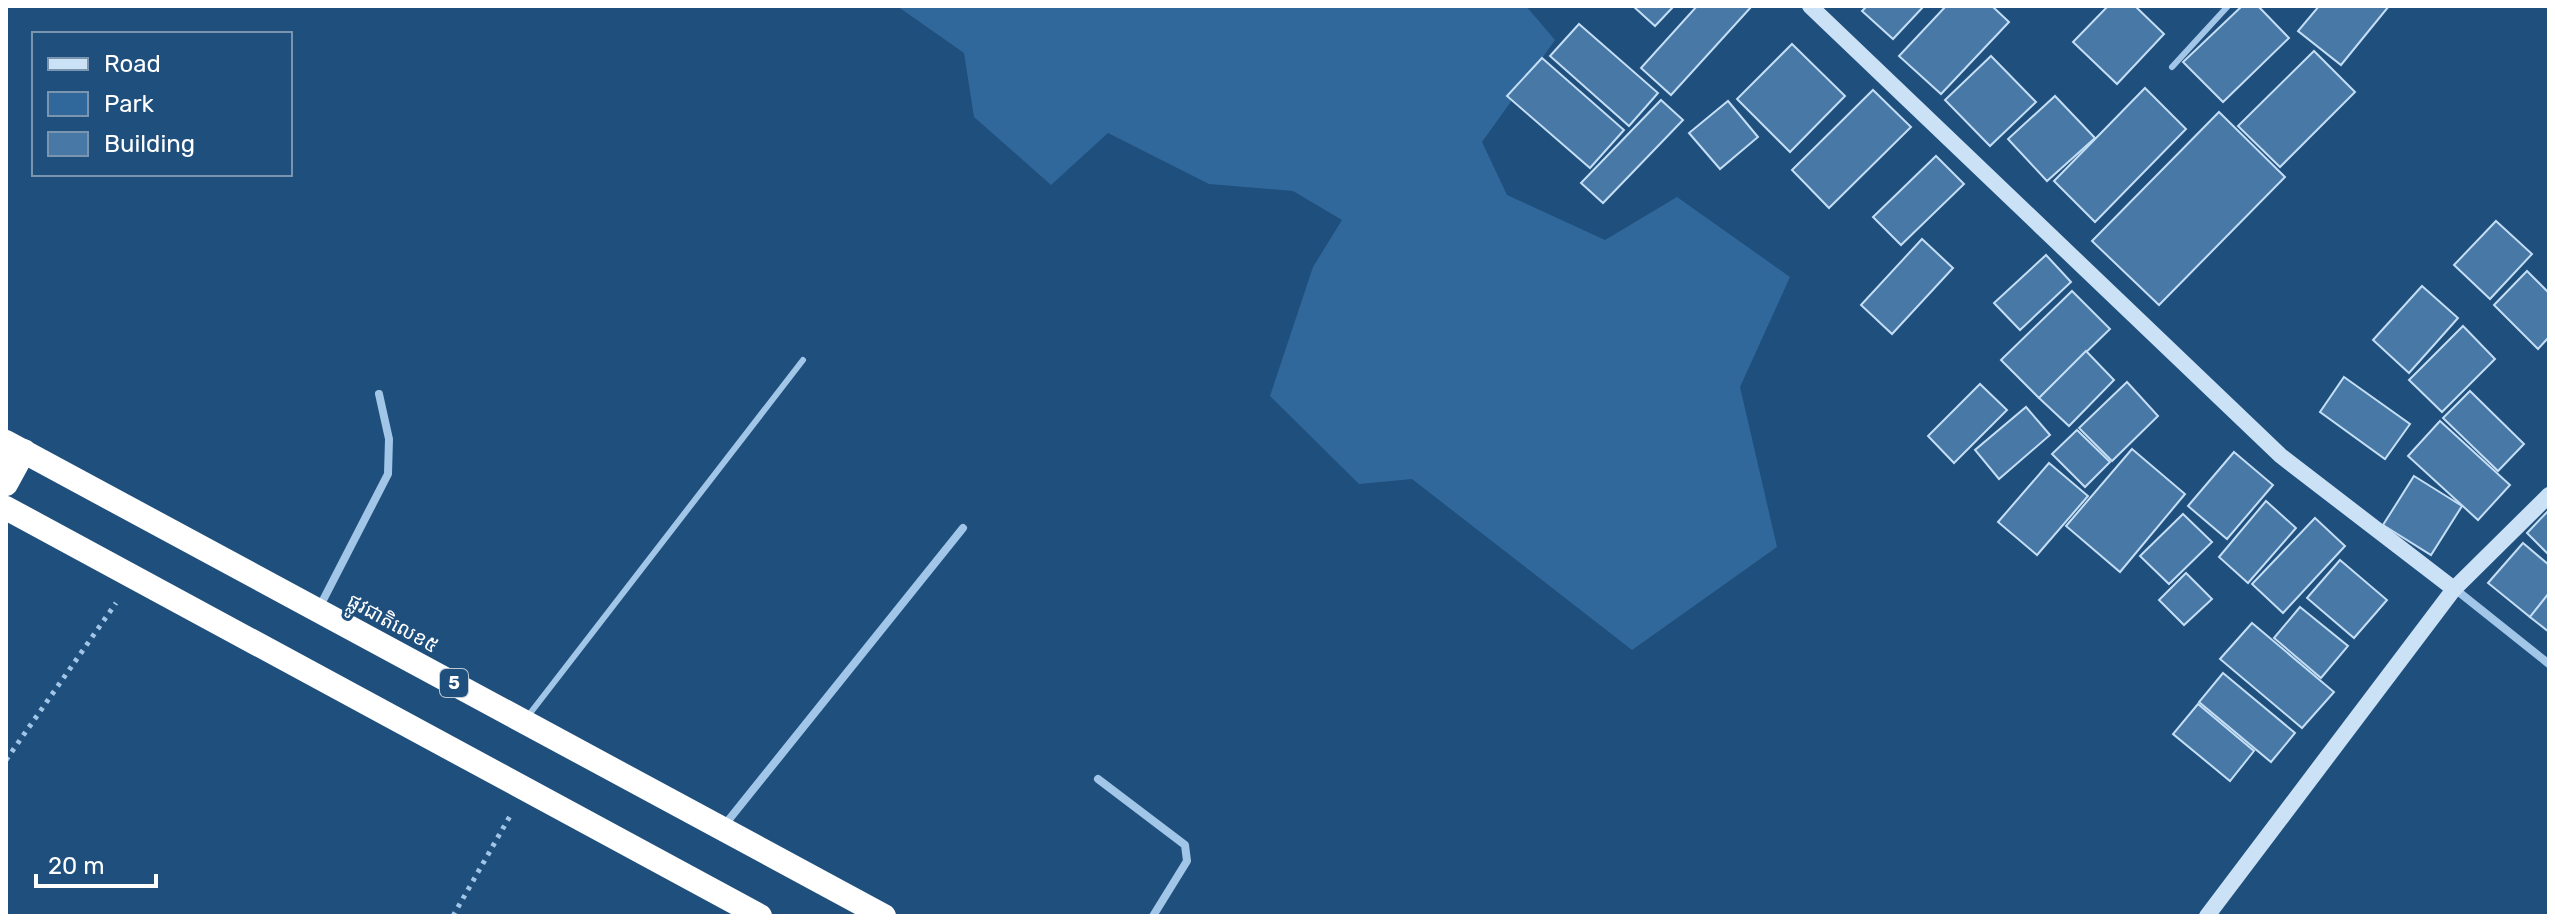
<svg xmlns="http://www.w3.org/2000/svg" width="2555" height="922" font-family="Rubik,'Noto Sans Khmer',sans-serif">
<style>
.green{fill:#31689b}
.building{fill:#4778a6;stroke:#c4def5;stroke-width:2}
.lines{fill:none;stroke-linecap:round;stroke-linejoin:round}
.path{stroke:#a1c6e7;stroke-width:5;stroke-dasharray:4 6;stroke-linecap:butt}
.lane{stroke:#a1c6e7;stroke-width:6}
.street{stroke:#a1c6e7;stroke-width:8}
.secondary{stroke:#cbe1f6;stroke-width:16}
.highway{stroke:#fff;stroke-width:24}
.labels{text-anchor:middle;stroke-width:6;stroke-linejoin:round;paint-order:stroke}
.shield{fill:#1f4f7c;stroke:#bccad8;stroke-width:2}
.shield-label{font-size:18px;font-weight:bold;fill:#fff}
.street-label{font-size:20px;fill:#fff;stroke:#1f4f7c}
</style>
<rect width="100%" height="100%" fill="#1f4f7c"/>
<polygon class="green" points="897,6 1526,6 1555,40 1482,142 1507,195 1605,240 1677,197 1790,277 1740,387 1777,547 1632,650 1412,479 1359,484 1270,396 1313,267 1342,220 1293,191 1209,184 1108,133 1051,185 974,117 964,53"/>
<g class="building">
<polygon points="1633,6 1674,6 1655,26"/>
<polygon points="1697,6 1752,6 1671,95 1641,68"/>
<polygon points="1867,6 1924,6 1893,39 1862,11"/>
<polygon points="1946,6 1992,6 2009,22 1941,94 1899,56"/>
<polygon points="2108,6 2135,6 2164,34 2117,84 2073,42"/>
<polygon points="2242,6 2258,6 2289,38 2223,102 2183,62"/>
<polygon points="2319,6 2389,6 2341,65 2298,31"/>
<polygon points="1579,24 1658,93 1629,126 1550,56"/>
<polygon points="1792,44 1845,96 1790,152 1737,99"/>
<polygon points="2314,51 2355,92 2280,167 2238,126"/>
<polygon points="1991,56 2036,102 1990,146 1945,100"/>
<polygon points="1542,58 1624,130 1590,168 1507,96"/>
<polygon points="2145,88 2186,129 2095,222 2054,181"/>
<polygon points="1873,90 1911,127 1829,208 1792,170"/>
<polygon points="2055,96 2095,138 2047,181 2008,139"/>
<polygon points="1661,100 1683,120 1603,203 1581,183"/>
<polygon points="1728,101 1758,137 1720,169 1689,133"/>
<polygon points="2219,112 2285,177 2159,305 2092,241"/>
<polygon points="1936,156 1964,184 1901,245 1873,217"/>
<polygon points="2496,221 2532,254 2490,299 2454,265"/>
<polygon points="1922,239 1953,268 1892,334 1861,305"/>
<polygon points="2046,255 2071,282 2020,330 1994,303"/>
<polygon points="2527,271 2549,293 2549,337 2538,349 2494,305"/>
<polygon points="2422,286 2458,318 2409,373 2373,340"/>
<polygon points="2072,291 2110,329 2039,398 2001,360"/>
<polygon points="2463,326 2495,359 2442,412 2409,380"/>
<polygon points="2086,351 2114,380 2069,426 2039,398"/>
<polygon points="2344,377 2410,424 2385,459 2320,412"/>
<polygon points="2127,382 2158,416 2112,461 2079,428"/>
<polygon points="1980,384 2007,410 1954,463 1928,436"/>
<polygon points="2470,391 2524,444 2498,471 2443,418"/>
<polygon points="2026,407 2050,435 1999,479 1975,450"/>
<polygon points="2440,421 2510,485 2478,520 2408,456"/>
<polygon points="2077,430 2110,462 2085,487 2052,454"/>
<polygon points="2132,449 2185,494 2120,572 2066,526"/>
<polygon points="2234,452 2273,485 2227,539 2188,506"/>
<polygon points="2049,463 2088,496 2037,555 1998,522"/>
<polygon points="2414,476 2462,506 2431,555 2383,525"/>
<polygon points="2266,501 2296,528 2248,583 2219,557"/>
<polygon points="2549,510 2549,555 2527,533"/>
<polygon points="2183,514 2212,542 2169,584 2140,556"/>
<polygon points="2315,518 2345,546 2283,613 2252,584"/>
<polygon points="2523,543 2549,565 2549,593 2530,617 2488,583"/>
<polygon points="2340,560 2387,600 2354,638 2307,598"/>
<polygon points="2186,573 2212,599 2184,625 2159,600"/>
<polygon points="2549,593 2549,632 2530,617"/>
<polygon points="2300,607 2348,646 2321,678 2274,638"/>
<polygon points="2252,623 2334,692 2302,728 2220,659"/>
<polygon points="2223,673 2295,733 2271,762 2199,702"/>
<polygon points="2198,704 2254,751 2230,781 2173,734"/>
</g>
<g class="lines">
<g class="path">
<polyline points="6,760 116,603"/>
<polyline points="453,916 510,816"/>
</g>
<g class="lane">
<polyline points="2172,67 2228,6"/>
<polyline points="528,716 803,360"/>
</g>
<g class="street">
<polyline points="2455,589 2549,664"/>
<polyline points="319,608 388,474 389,439 379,394"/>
<polyline points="1098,779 1185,845 1187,861 1153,916"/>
<polyline points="723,827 963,528"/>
</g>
<g class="secondary">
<polyline points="1810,6 2281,456 2454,589"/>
<polyline points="2207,916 2454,589 2549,495"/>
</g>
<g class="highway">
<polyline points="6,442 884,916"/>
<polyline points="6,484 24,451"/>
<polyline points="6,508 760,916"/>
</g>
</g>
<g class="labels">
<rect class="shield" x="440" y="669" width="28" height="28" rx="6"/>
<g class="shield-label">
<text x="454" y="689">5</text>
</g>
<g class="street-label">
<text transform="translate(393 623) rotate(29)" y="7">ផ្លូវជាតិលេខ៥</text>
</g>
</g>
<rect width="2555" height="922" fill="none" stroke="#ffffff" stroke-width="16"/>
<rect x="32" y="32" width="260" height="144" fill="#1f4f7c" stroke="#7995b0" stroke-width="2"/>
<rect x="48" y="58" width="40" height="12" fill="#cbe1f6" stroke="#7995b0" stroke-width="2"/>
<text x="104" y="72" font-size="24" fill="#ffffff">Road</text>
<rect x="48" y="92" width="40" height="24" fill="#31689b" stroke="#7995b0" stroke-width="2"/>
<text x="104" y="112" font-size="24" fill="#ffffff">Park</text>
<rect x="48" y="132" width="40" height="24" fill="#4778a6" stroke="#7995b0" stroke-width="2"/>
<text x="104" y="152" font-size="24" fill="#ffffff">Building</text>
<path d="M36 874v12h120v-12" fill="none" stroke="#ffffff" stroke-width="4"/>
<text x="48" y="874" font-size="24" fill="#ffffff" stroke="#1f4f7c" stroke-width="6" paint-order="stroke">20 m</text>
</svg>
